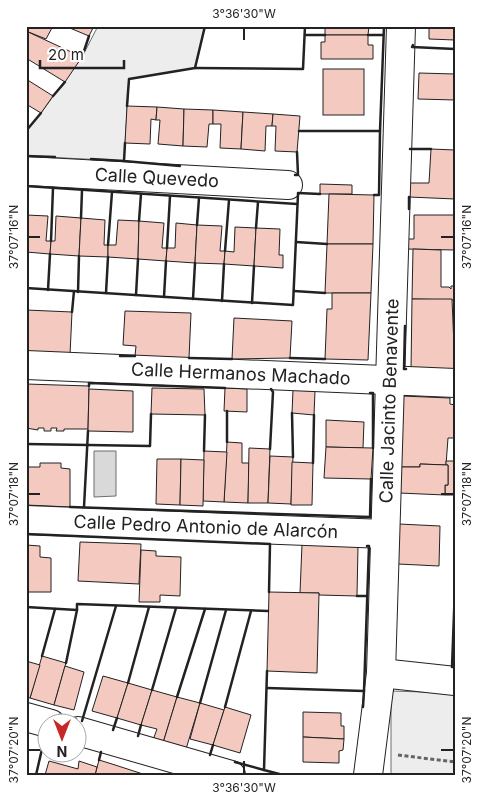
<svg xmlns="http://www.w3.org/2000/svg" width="481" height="801" font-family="Inter,sans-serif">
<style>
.parking{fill:#ededed;stroke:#6f6f6f}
.water{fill:#d9d9d9;stroke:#6f6f6f}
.building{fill:#f3c9c0;stroke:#222}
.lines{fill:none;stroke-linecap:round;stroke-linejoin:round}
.minor-casing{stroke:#222;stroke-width:30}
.path{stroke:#646464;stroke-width:3;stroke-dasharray:4 2.5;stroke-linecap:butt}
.minor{stroke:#fff;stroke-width:28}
.wall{stroke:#222;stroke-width:2.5}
.ticks{fill:none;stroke:#222;stroke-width:2}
.labels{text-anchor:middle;stroke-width:4;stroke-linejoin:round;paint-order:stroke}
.street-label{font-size:18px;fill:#222;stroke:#fff}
.neatline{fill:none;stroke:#222;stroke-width:2}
.ticks-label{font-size:12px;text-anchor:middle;fill:#222}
</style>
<rect width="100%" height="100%" fill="#fff"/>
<g class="parking">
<polygon points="98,26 205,26 195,68 129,79 124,161 26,156 26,131 41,113 82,57"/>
<polygon points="391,691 455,693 455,775 391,775"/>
</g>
<polygon class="water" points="94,451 116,451 116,496 94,497"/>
<g class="building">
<polygon points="26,26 53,26 46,39 26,31"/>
<polygon points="65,26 94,26 89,36"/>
<polygon points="325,26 369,26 368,35 325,35"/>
<polygon points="429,26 455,26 455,40 429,39"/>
<polygon points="26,31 82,57 65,82 26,58"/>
<polygon points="325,35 368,35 368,45 373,45 373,59 321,59 321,42 325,42"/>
<rect x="323" y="69" width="41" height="46"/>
<polygon points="419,73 455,74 455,100 418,99"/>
<polygon points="26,79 53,96 41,113 26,104"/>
<polygon points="127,106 157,107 156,120 151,119 150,144 125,143"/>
<polygon points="157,107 184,109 183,146 158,144 160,120 156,120"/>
<polygon points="184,109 213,110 213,124 209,124 207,147 183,146"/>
<polygon points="213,110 243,112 241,149 220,148 221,124 213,124"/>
<polygon points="243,112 273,114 272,126 266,126 265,151 241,149"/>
<polygon points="273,114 300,116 297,152 275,151 276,126 272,126"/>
<polygon points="431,149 455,150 455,199 409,197 409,183 429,183"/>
<polygon points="320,184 352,185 352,194 320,194"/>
<polygon points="329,194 374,195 373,244 327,244"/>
<polygon points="26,215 48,216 46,241 51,241 50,254 26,252"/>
<polygon points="414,215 455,215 455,250 407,249 408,239 414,239"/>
<polygon points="56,216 81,218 79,256 50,254 51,241 55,241"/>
<polygon points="81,218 105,220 104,245 108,245 108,257 79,256"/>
<polygon points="118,220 139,221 138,259 108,257 108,245 116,245"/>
<polygon points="139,221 164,223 162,248 167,248 166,261 138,259"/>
<polygon points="176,223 197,225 195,263 166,261 167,248 175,248"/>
<polygon points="197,225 222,226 220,251 225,251 224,264 195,263"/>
<polygon points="235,227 256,228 254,266 224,264 225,251 234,252"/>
<polygon points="256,228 280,229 279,255 283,255 283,268 254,266"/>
<polygon points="327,244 373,244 371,293 325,293"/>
<polygon points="413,249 441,250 441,287 449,287 451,289 451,286 455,286 455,300 412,299"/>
<polygon points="332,293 371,293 368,360 325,359 327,309 332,309"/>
<polygon points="412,299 452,299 455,370 411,369"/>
<polygon points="26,310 72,312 70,355 26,353"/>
<polygon points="125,311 191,313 189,358 135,356 136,346 123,345"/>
<polygon points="234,318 292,321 290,358 232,359"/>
<polygon points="26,384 89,386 88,429 64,429 64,431 56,431 57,428 51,428 51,431 44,431 44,428 38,428 38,430 26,428"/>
<polygon points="152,388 204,389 205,415 151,414"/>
<polygon points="225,388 247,389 247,412 224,411"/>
<polygon points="89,389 133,391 133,432 88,431"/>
<polygon points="293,390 315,391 314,415 292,413"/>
<polygon points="402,396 450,398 450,404 455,405 455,438 448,438 446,465 420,464 420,467 400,467"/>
<polygon points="326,420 364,422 363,448 326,447"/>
<polygon points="227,442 242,443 242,463 249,463 248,503 224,502"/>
<polygon points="326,447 373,448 371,479 324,478"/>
<polygon points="249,448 270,449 268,503 248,503"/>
<polygon points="204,451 227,452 224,502 203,501"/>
<polygon points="270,456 293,457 291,504 268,503"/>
<polygon points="157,459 181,459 180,505 156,504"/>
<polygon points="181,459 204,460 203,506 180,505"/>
<polygon points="446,461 455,461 455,495 445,495 445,485 448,485 448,465 446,465"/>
<polygon points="292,462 313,463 312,505 291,505"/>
<polygon points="40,463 61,463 61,468 70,469 70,507 26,505 26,467 40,467"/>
<polygon points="420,464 448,465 448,485 445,485 445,495 399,493 400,467 420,467"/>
<polygon points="399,524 440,526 439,566 398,564"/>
<polygon points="80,542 141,544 139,584 78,581"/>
<polygon points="302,544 358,546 357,596 319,595 319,593 300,593"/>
<polygon points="26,545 40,546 40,557 51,558 51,592 26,592"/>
<polygon points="141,550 156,551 156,556 181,557 180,596 160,595 160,602 139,602"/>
<polygon points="269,592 319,593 317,673 267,671"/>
<polygon points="42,656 66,663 54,705 30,698"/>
<polygon points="26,661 40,665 30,698 26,697"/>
<polygon points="65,666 84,672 74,710 54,705"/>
<polygon points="103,676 128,683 117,718 92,711"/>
<polygon points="128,683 152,690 141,725 117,718"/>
<polygon points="152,690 177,697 163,743 153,740 157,729 141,725"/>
<polygon points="177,697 200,703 186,749 163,743"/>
<polygon points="200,703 224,710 213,745 190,739"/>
<polygon points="225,707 251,715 240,753 213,745"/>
<polygon points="303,712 341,713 341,726 344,726 344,739 303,737"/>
<polygon points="303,737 344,739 343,750 339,751 339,763 303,762"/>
<polygon points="99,760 112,764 146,775 95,775"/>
<polygon points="49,761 78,769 79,761 97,767 95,775 45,775"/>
</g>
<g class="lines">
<defs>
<g id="minor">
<path id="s1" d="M26 171 288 185"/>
<path id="s2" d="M26 365 455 383"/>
<path id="s3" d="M26 520 385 534"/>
<polyline points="381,673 455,681"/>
<polyline points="26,717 51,724"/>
<polyline points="78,731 231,775"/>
<path id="s4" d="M368 775 381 673 401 26"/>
</g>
</defs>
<use href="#minor" class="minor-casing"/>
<polyline class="path" points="398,755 455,762"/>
<use href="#minor" class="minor"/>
<g class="wall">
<polyline points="305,35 325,35"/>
<polyline points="368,35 383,35"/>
<polyline points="413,45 412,47 455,49"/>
<polyline points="82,57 89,36"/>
<polyline points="195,68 303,69 305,26"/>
<polyline points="53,96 65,82"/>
<polyline points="127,106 129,79 195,68 205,26"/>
<polyline points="26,131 41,113"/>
<polyline points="299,131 380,131 384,26"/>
<polyline points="125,143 124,161 180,166"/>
<polyline points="410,149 431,149"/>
<polyline points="26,156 55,157"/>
<polyline points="91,159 124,161"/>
<polyline points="295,175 298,175 297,152"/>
<polyline points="26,186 297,204"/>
<polyline points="298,193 320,194"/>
<polyline points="374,195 379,195 380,131"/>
<polyline points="409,209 409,197"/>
<polyline points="81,218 82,190"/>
<polyline points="139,221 141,194"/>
<polyline points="197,225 199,198"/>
<polyline points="256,228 258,202"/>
<polyline points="51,241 53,188"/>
<polyline points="296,242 327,244"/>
<polyline points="108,245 112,192"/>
<polyline points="167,248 170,196"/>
<polyline points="225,251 229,200"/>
<polyline points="26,288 293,305 298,194"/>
<polyline points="48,290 50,254"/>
<polyline points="294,291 325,293"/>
<polyline points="78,292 79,256"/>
<polyline points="106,293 108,257"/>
<polyline points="136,295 138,259"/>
<polyline points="164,297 166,261"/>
<polyline points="193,299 195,263"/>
<polyline points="222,301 224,264"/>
<polyline points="252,303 254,266"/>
<polyline points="72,312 74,291"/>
<polyline points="405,326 404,369 406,369"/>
<polyline points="120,356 135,356"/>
<polyline points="189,358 232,359"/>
<polyline points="290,358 325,359"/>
<polyline points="89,386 89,383 225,388"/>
<polyline points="370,393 373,393 373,448"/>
<polyline points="227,411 227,442"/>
<polyline points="292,413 293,457"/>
<polyline points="26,444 150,446 151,414"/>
<polyline points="270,449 273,392 271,389"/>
<polyline points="204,451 205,415"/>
<polyline points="313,463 314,415"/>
<polyline points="70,507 370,517 371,479"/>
<polyline points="84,507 88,431"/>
<polyline points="26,534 270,544 269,592"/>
<polyline points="455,587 452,667 455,667"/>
<polyline points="357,596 367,596"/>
<polyline points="26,607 77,610 77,604 268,611"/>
<polyline points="42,656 55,609"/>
<polyline points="66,663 77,610"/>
<polyline points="267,671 264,770 283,775"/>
<polyline points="128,683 149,607"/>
<polyline points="267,688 364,691 363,707"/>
<polyline points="152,690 176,608"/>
<polyline points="364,691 369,546 367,546"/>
<polyline points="177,697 205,609"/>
<polyline points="200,703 226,610"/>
<polyline points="225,707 251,611"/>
<polyline points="59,715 76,719"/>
<polyline points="82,721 116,606"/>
<polyline points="113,730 117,718"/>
<polyline points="138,736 141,725"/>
<polyline points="210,755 213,745"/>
<polyline points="99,760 101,752"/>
<polyline points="235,762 264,770"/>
<polyline points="36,775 45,736"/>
</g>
</g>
<path class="ticks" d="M244 28V40M28 237H40M441 237H454M28 494H40M441 494H454M28 750H40M441 750H454M244 761V774"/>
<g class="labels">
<g class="street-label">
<text dy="6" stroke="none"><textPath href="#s1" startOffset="131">Calle Quevedo</textPath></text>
<text dy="6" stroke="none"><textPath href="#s2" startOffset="215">Calle Hermanos Machado</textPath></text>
<text dy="6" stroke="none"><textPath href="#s4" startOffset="375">Calle Jacinto Benavente</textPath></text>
<text dy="6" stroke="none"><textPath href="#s3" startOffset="180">Calle Pedro Antonio de Alarcón</textPath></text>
</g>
</g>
<rect width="481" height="801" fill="none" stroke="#ffffff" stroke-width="55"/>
<g transform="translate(62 738) rotate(180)"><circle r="24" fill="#ffffff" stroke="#a7a7a7"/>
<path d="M0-4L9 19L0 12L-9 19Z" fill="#c62828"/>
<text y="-8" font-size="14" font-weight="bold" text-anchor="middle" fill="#222222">N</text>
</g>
<path d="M40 60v8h84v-8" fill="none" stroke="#222222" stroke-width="2.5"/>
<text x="48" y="60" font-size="15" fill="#222222" stroke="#ffffff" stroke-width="4" paint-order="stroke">20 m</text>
<rect x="28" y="28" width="426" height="746" class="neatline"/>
<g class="ticks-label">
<text x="244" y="18">3°36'30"W</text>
<text transform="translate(467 237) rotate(-90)" y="4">37°07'16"N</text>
<text transform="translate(14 237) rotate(-90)" y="4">37°07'16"N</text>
<text transform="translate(467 494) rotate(-90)" y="4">37°07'18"N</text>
<text transform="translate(14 494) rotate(-90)" y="4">37°07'18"N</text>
<text transform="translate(14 750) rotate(-90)" y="4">37°07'20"N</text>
<text transform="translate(467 750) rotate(-90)" y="4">37°07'20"N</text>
<text x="244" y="792">3°36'30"W</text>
</g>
</svg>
